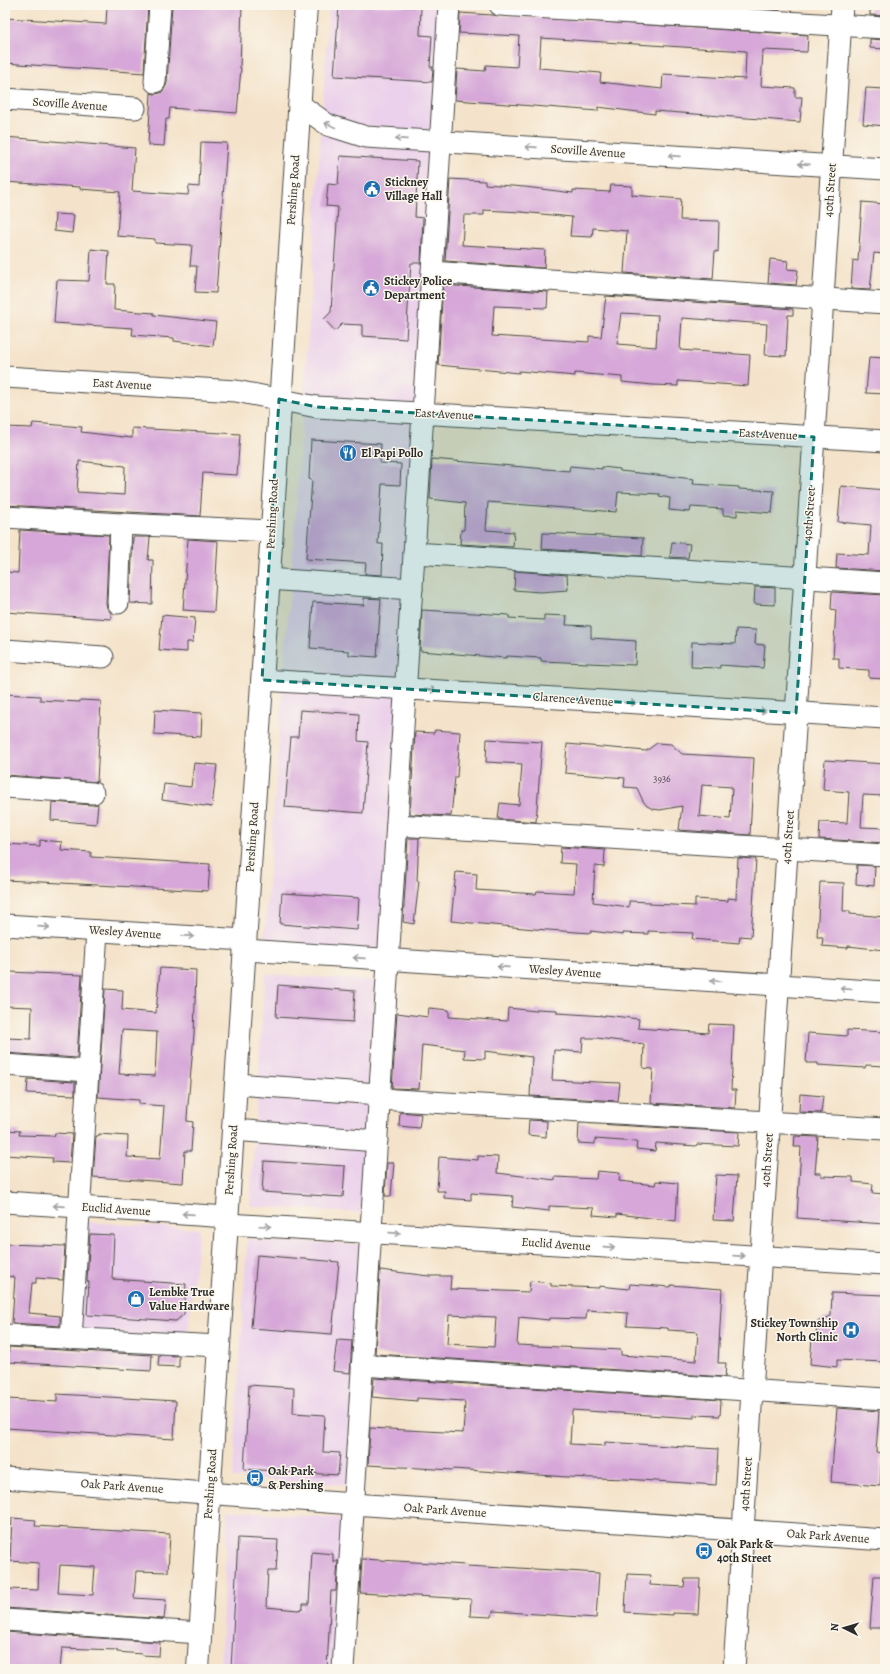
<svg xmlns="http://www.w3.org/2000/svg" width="890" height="1674" font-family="Alegreya,serif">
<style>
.built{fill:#ebd1eb}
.building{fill:#d6a7d8;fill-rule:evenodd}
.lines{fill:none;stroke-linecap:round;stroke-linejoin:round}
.minor-casing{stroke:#494743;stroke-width:23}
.major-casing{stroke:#494743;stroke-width:24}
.minor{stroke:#fff;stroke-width:21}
.major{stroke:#fff;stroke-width:22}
.oneway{stroke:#a0a0a0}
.marked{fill:#0f766e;fill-opacity:0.2;stroke:#0f766e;stroke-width:3;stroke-dasharray:8 5;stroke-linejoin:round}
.labels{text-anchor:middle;stroke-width:3;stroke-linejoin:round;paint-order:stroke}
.number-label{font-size:10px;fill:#564a56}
.street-label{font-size:12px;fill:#2b2b2b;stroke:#fbf7ec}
.poi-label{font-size:12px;font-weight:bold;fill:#2b2b2b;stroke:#fbf7ec;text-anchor:start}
</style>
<rect width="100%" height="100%" fill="#fbf7ec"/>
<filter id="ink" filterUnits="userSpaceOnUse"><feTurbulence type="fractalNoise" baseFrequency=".025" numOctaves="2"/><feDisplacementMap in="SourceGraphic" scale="8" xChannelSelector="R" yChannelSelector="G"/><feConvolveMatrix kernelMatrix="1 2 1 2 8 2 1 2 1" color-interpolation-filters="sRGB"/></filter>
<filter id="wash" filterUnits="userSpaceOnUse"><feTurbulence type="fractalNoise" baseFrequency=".012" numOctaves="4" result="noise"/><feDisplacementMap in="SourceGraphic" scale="16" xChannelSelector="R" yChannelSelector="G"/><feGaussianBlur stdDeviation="0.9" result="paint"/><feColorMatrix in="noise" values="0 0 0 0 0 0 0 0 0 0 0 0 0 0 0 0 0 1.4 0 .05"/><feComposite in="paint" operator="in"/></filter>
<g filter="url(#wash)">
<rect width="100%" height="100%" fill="#f4e3ca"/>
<g class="built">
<polygon points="329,5 449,5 381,951 264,943 304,399"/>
<polygon points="265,974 377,981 362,1213 250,1206"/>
<polygon points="84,1222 199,1229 187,1342 76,1335"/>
<polygon points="247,1239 363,1245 349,1485 233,1478"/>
<polygon points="228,1510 349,1519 340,1669 220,1669"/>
</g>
<g id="blocks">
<g class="building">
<polygon points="107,5 148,5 144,73 5,63 5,18 106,24"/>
<polygon points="172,5 242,5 240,68 241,68 237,113 170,108 169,119 166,119 164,146 148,145 151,93 155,94 161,93 165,88 167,83"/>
<polygon points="339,5 421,7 420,35 432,36 430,67 433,67 432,82 334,76"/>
<polygon points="701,5 780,5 779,10"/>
<polygon points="870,5 885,5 885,16 870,15"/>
<path d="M460 13 808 35 807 52 763 50 761 86 795 88V97H802L800 122 655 111V114L598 107V111L455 100 457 69 485 71 486 65 517 67 519 36 459 33ZM541 38 746 51 745 79 663 74 662 89 600 82 601 73 539 68Z"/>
<polygon points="870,39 885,40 885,49 870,48"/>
<polygon points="866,88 885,89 885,126 863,124"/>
<polygon points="5,137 135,148 132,191 188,195 189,186 199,187 201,142 227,143 216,293 195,292 197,266 190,266 192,245 155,243 155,239 117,236 120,192 80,189 80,187 5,182"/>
<polygon points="340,156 418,161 415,217 423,218 421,263 411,263 406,339 362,336 362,325 342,324 335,331 324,319 331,312 338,207 326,206 328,184 338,185"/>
<polygon points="450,179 485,181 485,184 525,187 573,193 573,190 610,192 611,185 632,186 632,195 681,199 680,220 719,221 718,252 715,251 713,279 624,273 627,231 593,228 592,237 570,236 572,217 521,212 484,210 484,215 464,215 462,245 545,250 544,268 445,261"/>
<polygon points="862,202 885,204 884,254 874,253 870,290 851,289 853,260 858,261"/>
<polygon points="55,214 74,215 72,233 54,231"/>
<polygon points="91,249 109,251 107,284 115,284 114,310 154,313 154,315 216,322 213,346 174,341 174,338 132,335 133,328 54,323 57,280 89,281"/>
<polygon points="770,259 788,261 787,269 798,270 796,285 768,283"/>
<path d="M443 285 548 292 547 308 494 306 492 336 589 342V336L601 337 606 296 793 309V315H788L786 356 765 355 767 324 682 318 680 350 750 355 748 386 678 381V386L653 385 622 382V377L575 373V376L519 371V373L438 365ZM621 313 658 315 656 347 617 344Z"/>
<polygon points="869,357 885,358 885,394 866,393"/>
<path d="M33 423 82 427 81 432 132 438V428L240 434 237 475 203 473 200 516 5 505 7 467H5V427L32 428ZM79 461 125 466 124 495 77 492Z"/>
<polygon points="311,440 381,444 380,463 401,464 400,485 382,484 378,544 383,544 382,575 365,574 366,563 306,559 312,480 309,479"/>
<polygon points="432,459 569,471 570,466 602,469 602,467 620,469 620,471 694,479 693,484 739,487 739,489 774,491 772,513 737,510 737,516 723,515 723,509 691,507 690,512 669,510 670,498 659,496 660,494 618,492 616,512 488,502 486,530 514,532 513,547 460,544 461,530 464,530 465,503 430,499"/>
<polygon points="841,486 885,490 885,571 836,568 837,553 869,555 871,525 838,522"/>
<polygon points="20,530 109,535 106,603 107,608 111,613 111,619 5,612 5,572 18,573"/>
<polygon points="543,533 643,538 642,556 542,549"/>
<polygon points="133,537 150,537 148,560 153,560 152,604 130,603"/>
<polygon points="188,539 218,541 214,612 183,610"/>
<polygon points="672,542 690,544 688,558 670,557"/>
<polygon points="515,571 567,575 568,590 540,592 514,590"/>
<polygon points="755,587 775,588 775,605 754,604"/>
<polygon points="832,592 885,595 885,679 869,678 869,670 839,668 839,658 833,658 836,610 831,609"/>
<polygon points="364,598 381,599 377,657 349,655 349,651 310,648 313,602 364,605"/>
<polygon points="422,610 509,615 509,618 544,620 544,615 567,616 566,625 591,626 591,638 636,641 635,665 541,661 541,658 507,656 506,658 420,651"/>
<polygon points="162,615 195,618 193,642 187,642 187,652 159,650"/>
<polygon points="736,629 756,630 755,644 765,645 763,668 720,665 720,668 691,667 692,642 735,644"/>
<polygon points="5,694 40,696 40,700 80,702 80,700 101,701 97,782 5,775"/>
<polygon points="155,710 202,713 201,737 154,734"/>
<polygon points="300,710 359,714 358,741 368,742 363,813 285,807 291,737 298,737"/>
<polygon points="435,730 460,732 457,777 455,777 451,816 410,814 415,732 434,733"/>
<polygon points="487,739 542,742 536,822 498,819 500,803 519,805 522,764 486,762"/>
<path d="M657 743 671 744 682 754 754 758 750 835 679 830 682 806 660 810 653 809 647 806 643 801 637 788 624 787 625 778 565 773 567 744 646 751ZM702 785 732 787 730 819 699 816Z"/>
<polygon points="825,760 885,764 885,796 863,795 861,827 885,828 885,843 819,839 820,822 847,823 849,792 823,790"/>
<polygon points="194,763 217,765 212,807 162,800 164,784 191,787"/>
<polygon points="52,802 92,805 98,804 96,824 51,820"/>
<polygon points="408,838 419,838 417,881 419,881 414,924 403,922"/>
<polygon points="40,840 62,842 61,850 91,852 91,857 210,864 208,891 5,880 5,844 40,846"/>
<polygon points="561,847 605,850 604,867 595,866 593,902 629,907 629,901 650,902 650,904 695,906 695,899 728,901 728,898 736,899 738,858 756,859 751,937 740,936 739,943 692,939 693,933 648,931 648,934 623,933 623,935 591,931 591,933 534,929 451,921 456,872 477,874 476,890 536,894 537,891 574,893 576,864 560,863"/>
<polygon points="857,865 875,866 874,886 856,884"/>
<polygon points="820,882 844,883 843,911 850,911 850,914 885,917 884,950 848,946 848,948 822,946 823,937 817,937"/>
<polygon points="282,893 359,898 357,930 280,924"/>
<path d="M160 968 196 970 194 1034 187 1117V1121L193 1122 191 1151H185L183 1183 93 1177 96 1136H99V1134L128 1136 127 1157 160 1159 164 1106 139 1104V1100L98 1097 105 989 123 990 122 1010 156 1013ZM122 1030 157 1032 155 1076 119 1074Z"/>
<polygon points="9,972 82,975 77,1058 5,1053 5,1038 31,1039 32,1007 5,1006 5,973 9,973"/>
<polygon points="278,985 355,991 353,1022 276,1017"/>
<polygon points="429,1008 449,1010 449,1017 507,1021 508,1008 536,1011 536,1009 557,1010 557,1013 605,1016 605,1015 639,1019 638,1028 665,1030 708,1033 709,1024 734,1025 731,1090 736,1090 735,1108 651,1103 653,1069 643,1068 644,1044 597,1038 583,1038 582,1052 554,1050 552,1080 620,1083 618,1101 530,1096 532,1057 485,1051 485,1059 464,1058 465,1050 422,1045 419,1089 392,1088 397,1013 428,1017"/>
<polygon points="847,1030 885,1032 885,1066 866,1065 865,1068 818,1065 818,1063 806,1063 808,1033 847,1036"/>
<polygon points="28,1079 75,1082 75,1095 27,1093"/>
<polygon points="800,1094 823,1096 821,1113 799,1112"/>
<polygon points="400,1112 421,1114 419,1128 399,1126"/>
<polygon points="529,1120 547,1121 546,1137 528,1135"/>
<polygon points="579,1123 739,1132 738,1146 697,1144 696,1146 656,1143 655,1151 636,1149 637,1142 595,1139 595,1144 578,1143"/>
<polygon points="5,1130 20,1131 19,1135 54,1136 55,1133 72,1134 70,1163 52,1162 53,1158 5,1155"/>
<polygon points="795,1136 818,1137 815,1173 821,1173 821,1176 853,1177 853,1182 873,1184 872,1193 885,1194 885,1224 797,1218 801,1147 794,1147"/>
<polygon points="478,1156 498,1157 497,1173 555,1180 555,1177 596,1179 597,1171 620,1173 619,1181 655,1185 656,1181 678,1183 676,1221 617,1214 617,1217 593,1215 594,1208 549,1206 549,1211 512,1207 513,1196 471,1193 471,1200 444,1198 445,1191 437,1191 439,1157 478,1160"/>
<polygon points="264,1161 345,1166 343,1197 262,1192"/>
<polygon points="387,1163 394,1163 391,1196 385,1196"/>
<polygon points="716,1175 737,1176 734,1221 713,1220"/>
<polygon points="90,1234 114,1235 112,1279 186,1284 184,1314 176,1321 87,1315 89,1282 87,1281"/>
<polygon points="5,1244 65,1246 63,1280 36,1278 36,1283 32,1283 29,1313 60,1316 60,1326 12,1323 15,1277 5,1276"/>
<polygon points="257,1255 339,1262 332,1334 251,1328"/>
<path d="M380 1270 429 1276H451L450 1289 529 1292 530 1281 551 1283V1286L599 1288V1286L629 1289 630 1284 671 1287V1285L722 1289 718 1363H726L725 1377 375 1354ZM587 1310 628 1313 627 1326 668 1328V1330L698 1332 696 1361 621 1355V1350L517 1345 519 1317 549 1320V1318L586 1319ZM449 1315 496 1317 494 1347 447 1344Z"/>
<polygon points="832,1293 885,1295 885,1362 837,1360 837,1367 810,1364 812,1338 816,1338 817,1322 831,1316"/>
<polygon points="337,1340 352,1341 350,1373 333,1371"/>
<polygon points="9,1347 152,1355 151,1371 8,1362"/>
<polygon points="159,1355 179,1356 179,1367 158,1366"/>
<polygon points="374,1378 721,1400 720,1416 694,1415 694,1418 572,1410 570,1444 605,1446 605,1442 718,1449 716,1485 625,1479 567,1477 453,1469 453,1470 368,1465 370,1428 463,1433 465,1405 464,1401 417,1398 417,1401 372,1397"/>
<polygon points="249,1385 294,1388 293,1413 325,1415 323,1452 340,1453 338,1475 244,1469"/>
<polygon points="57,1394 176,1401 174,1439 6,1428 8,1399 57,1402"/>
<polygon points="837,1408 879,1411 876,1452 882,1453 880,1486 831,1482"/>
<path d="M12 1518 36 1520 35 1526 170 1534 168 1572 136 1571 134 1598 166 1600 164 1619 5 1608V1589L38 1590 39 1563 10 1561ZM60 1565 95 1567 93 1595 58 1593Z"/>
<polygon points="238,1538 278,1540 276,1571 268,1571 266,1607 298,1610 303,1609 303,1604 309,1604 312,1552 333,1554 333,1561 338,1561 336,1591 331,1591 327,1669 231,1669"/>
<polygon points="362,1559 466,1565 466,1566 503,1568 503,1567 599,1573 596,1618 493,1611 492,1617 470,1616 471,1599 360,1593"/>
<polygon points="627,1574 651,1575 650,1585 684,1587 685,1579 700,1579 698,1614 673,1613 673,1615 625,1612"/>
<polygon points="874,1576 885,1576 885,1628 870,1628"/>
<polygon points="5,1632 160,1642 159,1656 142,1655 142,1654 117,1652 117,1650 62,1648 60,1669 5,1669"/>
</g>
</g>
</g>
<g filter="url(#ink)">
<use href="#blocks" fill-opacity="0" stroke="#494743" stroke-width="1"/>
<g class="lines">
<defs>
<g id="minor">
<polyline points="500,5 885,28"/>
<polyline points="155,82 160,5"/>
<polyline points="5,99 135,108"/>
<polyline points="299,104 328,125 366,137 885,169"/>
<polyline points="432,272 885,303"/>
<polyline points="5,377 236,391 317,407 885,441"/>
<polyline points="5,517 121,524 271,531"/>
<polyline points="414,553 885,583"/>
<polyline points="268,579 412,589"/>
<polyline points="118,603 121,524"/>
<polyline points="5,650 103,657"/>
<polyline points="262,680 885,718"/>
<polyline points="5,787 93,793"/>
<polyline points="397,825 885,855"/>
<polyline points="5,925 245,940"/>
<polyline points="244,950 885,992"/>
<polyline points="5,1065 88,1071"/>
<polyline points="236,1084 379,1094"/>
<polyline points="379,1099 885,1129"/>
<polyline points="233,1130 377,1141"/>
<polyline points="5,1202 227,1217"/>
<polyline points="227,1224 885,1264"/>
<polyline points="5,1335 219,1346"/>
<polyline points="71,1339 97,931"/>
<polyline points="362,1365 885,1399"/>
<polyline points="5,1478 353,1504 885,1540"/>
<polyline points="5,1620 200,1633"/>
<polyline points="343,1669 449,5"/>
<polyline points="734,1669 842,5"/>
</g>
<polyline id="major" points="198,1669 306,5"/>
</defs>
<use href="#minor" class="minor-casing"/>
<use href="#major" class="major-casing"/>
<use href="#minor" class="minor"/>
<use href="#major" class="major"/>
</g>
<defs><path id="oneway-shaft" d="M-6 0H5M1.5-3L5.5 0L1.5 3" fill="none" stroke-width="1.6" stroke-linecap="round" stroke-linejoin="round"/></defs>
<g class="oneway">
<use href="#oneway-shaft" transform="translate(330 125) rotate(-155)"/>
<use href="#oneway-shaft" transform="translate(401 139) rotate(-176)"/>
<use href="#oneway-shaft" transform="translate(531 147) rotate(-176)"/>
<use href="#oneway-shaft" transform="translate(674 156) rotate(-176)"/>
<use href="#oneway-shaft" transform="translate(804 164) rotate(-176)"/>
<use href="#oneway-shaft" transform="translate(301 682) rotate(4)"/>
<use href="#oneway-shaft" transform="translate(430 690) rotate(4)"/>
<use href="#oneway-shaft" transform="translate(630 703) rotate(4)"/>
<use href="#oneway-shaft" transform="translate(760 711) rotate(4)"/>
<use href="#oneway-shaft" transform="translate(44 927) rotate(4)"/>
<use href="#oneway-shaft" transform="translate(188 936) rotate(4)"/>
<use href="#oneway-shaft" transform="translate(359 958) rotate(-176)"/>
<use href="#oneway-shaft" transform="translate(503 967) rotate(-176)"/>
<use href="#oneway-shaft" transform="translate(716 981) rotate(-176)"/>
<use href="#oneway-shaft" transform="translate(846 989) rotate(-176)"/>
<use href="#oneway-shaft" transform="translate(59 1206) rotate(-176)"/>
<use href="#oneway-shaft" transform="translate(188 1214) rotate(-176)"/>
<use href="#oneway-shaft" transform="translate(265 1226) rotate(3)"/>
<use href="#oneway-shaft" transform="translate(395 1233) rotate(4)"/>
<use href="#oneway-shaft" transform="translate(609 1247) rotate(4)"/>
<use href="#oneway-shaft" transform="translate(739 1256) rotate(4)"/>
</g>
</g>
<path class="marked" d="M279 399 317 407 814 437 796 713 262 680Z"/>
<defs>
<symbol id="civic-disc" viewBox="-11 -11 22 22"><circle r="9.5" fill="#1f6fb2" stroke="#fbf7ec"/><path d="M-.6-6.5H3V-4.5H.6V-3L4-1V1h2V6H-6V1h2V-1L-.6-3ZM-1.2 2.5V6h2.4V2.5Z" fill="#fff"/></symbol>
<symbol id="restaurant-disc" viewBox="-11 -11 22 22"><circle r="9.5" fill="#1f6fb2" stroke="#fbf7ec"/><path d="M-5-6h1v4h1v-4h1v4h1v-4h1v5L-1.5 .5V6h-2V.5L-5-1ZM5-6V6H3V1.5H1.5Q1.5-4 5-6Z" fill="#fff"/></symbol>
<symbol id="shop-disc" viewBox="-11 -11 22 22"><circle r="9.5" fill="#1f6fb2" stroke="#fbf7ec"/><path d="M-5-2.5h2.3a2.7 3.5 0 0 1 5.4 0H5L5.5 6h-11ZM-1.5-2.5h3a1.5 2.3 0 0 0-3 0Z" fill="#fff"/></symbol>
<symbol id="hospital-disc" viewBox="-11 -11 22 22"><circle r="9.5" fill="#1f6fb2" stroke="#fbf7ec"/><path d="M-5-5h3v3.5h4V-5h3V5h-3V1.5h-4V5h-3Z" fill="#fff"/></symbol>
<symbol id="bus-disc" viewBox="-11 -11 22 22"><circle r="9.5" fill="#1f6fb2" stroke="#fbf7ec"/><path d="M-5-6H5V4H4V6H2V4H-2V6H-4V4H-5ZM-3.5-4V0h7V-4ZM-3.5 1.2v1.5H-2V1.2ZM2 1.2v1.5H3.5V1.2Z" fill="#fff"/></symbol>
</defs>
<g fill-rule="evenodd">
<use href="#civic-disc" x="362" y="179" width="20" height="20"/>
<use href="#civic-disc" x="361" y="278" width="20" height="20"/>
<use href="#restaurant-disc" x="338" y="443" width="20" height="20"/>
<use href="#shop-disc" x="126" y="1289" width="20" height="20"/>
<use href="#hospital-disc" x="841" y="1320" width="20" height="20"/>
<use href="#bus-disc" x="245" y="1468" width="20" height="20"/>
<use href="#bus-disc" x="694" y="1541" width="20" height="20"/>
</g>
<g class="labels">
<g class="number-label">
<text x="662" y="782">3936</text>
</g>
<g class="street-label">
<text transform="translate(70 104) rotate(4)" y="4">Scoville Avenue</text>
<text transform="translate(588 151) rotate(4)" y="4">Scoville Avenue</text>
<text transform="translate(293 190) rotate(-86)" y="4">Pershing Road</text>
<text transform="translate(830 190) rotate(-86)" y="4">40th Street</text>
<text transform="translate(122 384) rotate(3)" y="4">East Avenue</text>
<text transform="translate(444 414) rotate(3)" y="4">East Avenue</text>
<text transform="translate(768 434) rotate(3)" y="4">East Avenue</text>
<text transform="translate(272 514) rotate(-87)" y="4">Pershing Road</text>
<text transform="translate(809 514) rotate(-86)" y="4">40th Street</text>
<text transform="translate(573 699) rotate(4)" y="4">Clarence Avenue</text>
<text transform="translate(252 837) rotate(-86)" y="4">Pershing Road</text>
<text transform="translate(788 837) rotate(-86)" y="4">40th Street</text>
<text transform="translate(125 932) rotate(4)" y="4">Wesley Avenue</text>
<text transform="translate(565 971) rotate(4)" y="4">Wesley Avenue</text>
<text transform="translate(231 1160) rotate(-86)" y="4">Pershing Road</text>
<text transform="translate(767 1160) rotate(-86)" y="4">40th Street</text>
<text transform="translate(116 1209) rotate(4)" y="4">Euclid Avenue</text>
<text transform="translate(556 1244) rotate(4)" y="4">Euclid Avenue</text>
<text transform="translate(210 1484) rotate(-86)" y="4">Pershing Road</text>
<text transform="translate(746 1484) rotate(-86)" y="4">40th Street</text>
<text transform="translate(122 1486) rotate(4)" y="4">Oak Park Avenue</text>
<text transform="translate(445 1510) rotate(4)" y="4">Oak Park Avenue</text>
<text transform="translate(828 1536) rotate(4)" y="4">Oak Park Avenue</text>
</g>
<g class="poi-label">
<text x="385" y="186">Stickney<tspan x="385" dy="14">Village Hall</tspan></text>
<text x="384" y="285">Stickey Police<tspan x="384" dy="14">Department</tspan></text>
<text x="361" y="457">El Papi Pollo</text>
<text x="149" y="1296">Lembke True<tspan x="149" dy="14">Value Hardware</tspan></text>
<text x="838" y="1327" text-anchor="end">Stickey Township<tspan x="838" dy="14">North Clinic</tspan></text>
<text x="268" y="1475">Oak Park<tspan x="268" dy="14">&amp; Pershing</tspan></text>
<text x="717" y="1548">Oak Park &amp;<tspan x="717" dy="14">40th Street</tspan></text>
</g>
</g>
<rect width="890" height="1674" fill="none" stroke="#fbf7ec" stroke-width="20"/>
<g transform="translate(844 1628) rotate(275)" stroke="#fbf7ec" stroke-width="3" paint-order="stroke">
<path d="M0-3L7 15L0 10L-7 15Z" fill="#2b2b2b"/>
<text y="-6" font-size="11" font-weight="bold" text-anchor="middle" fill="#2b2b2b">N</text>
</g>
</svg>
